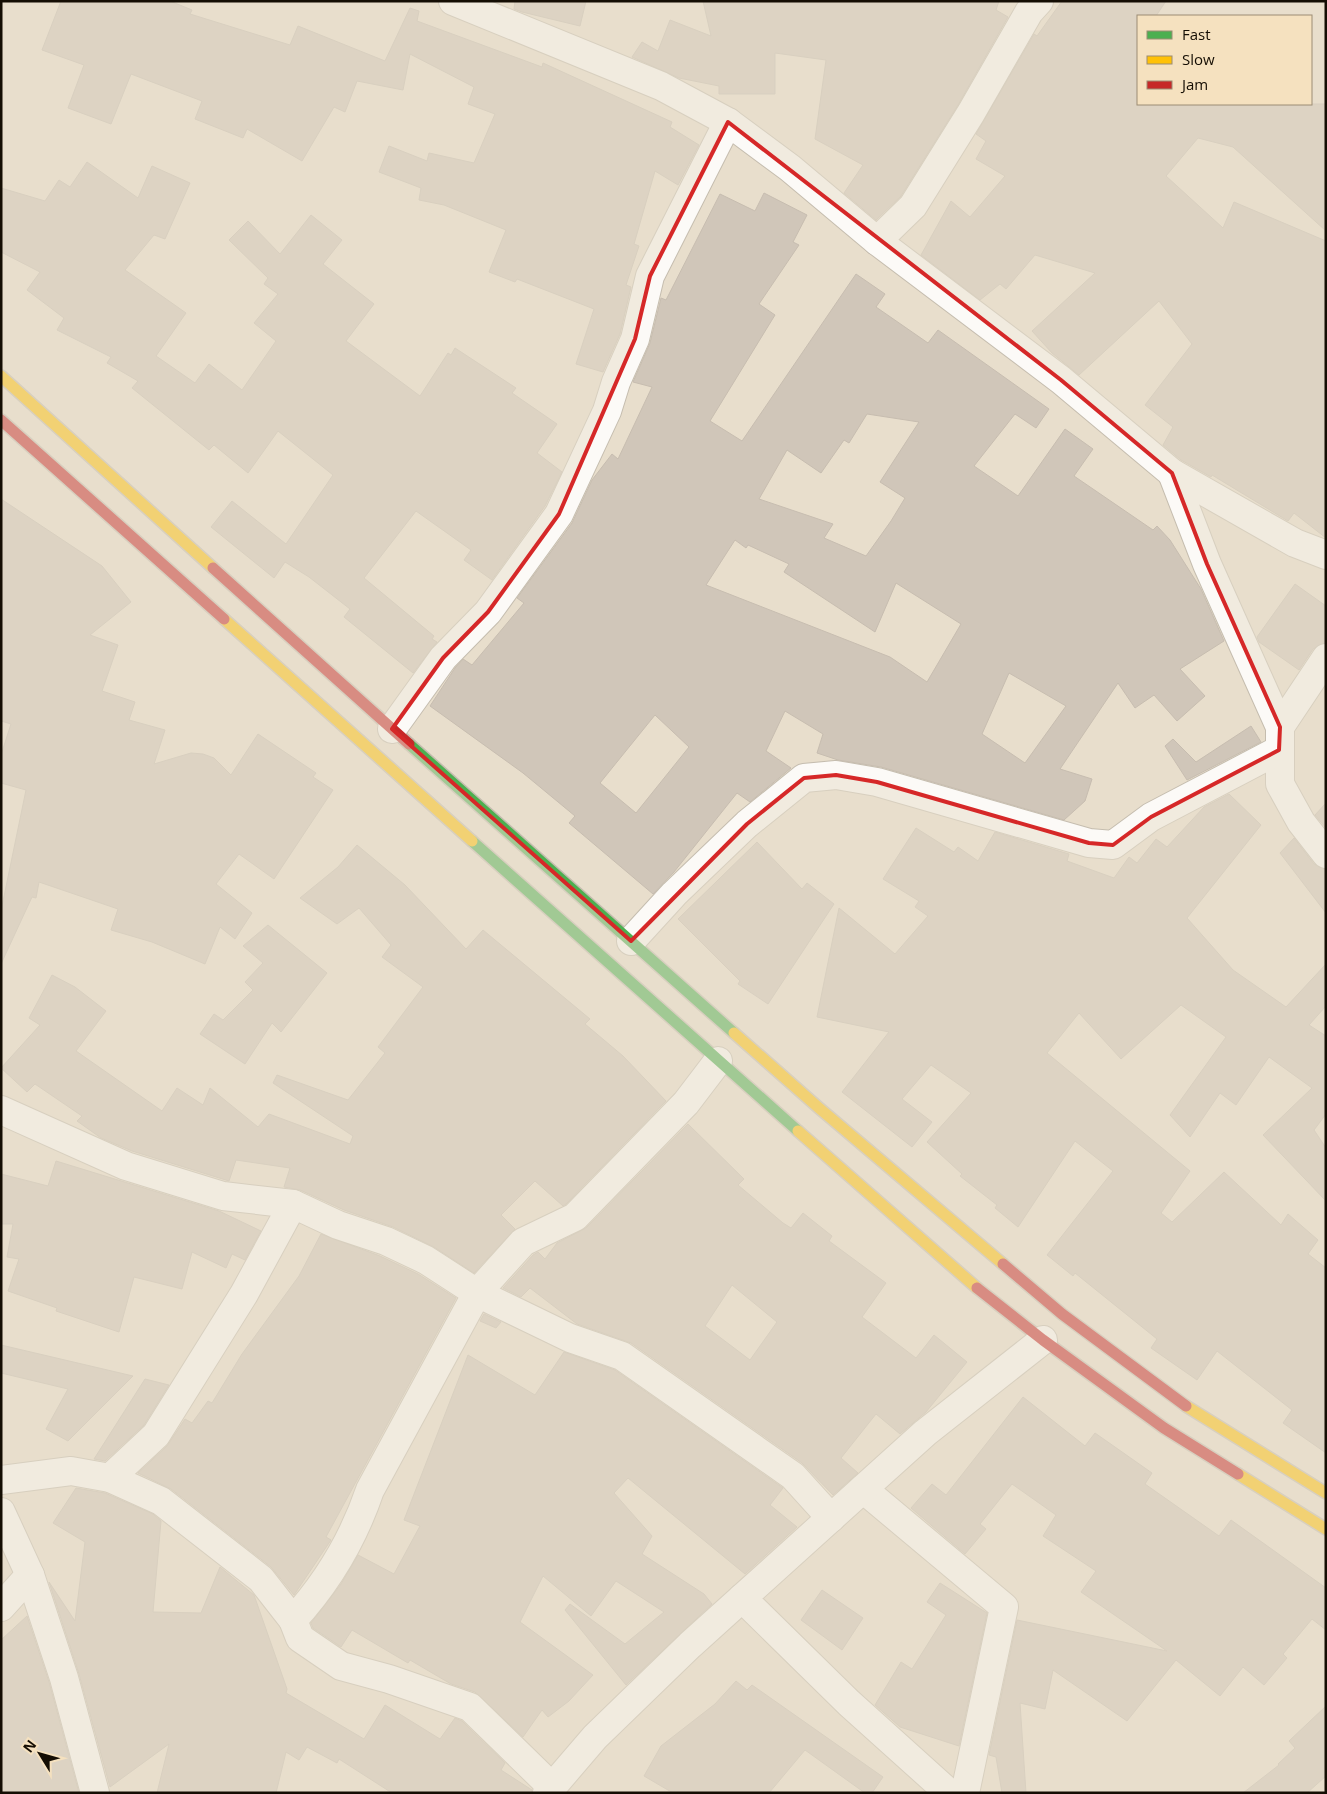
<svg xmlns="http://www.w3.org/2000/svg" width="1327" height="1794" font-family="'Open Sans',sans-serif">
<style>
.building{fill:#d0c6b9;stroke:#c7bdb0;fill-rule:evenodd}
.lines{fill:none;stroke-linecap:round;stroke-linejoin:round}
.street-casing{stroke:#c5bdaf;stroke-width:30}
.fast-casing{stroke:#c5bdaf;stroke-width:14}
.slow-casing{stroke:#c5bdaf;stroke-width:14}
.jam-casing{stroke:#c5bdaf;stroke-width:14}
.street{stroke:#fcfaf7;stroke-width:28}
.fast{stroke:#4caf50;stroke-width:11}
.slow{stroke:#ffc107;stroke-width:11}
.jam{stroke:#c62828;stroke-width:11}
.marked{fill:none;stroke:#d62828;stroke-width:4;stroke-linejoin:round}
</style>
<rect width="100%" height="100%" fill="#e8decc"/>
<g class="building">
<polygon points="61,1 170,1 192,10 190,14 290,45 298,26 385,61 410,8 419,11 417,21 542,67 543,63 672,122 670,127 699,145 678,185 655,171 634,244 639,246 626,285 631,287 620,334 603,372 576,364 594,309 517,279 515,282 489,272 506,230 444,205 419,200 421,188 379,172 389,146 427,161 429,153 474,163 495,114 468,104 474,87 410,54 403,90 357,81 345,112 334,107 302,161 247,129 243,138 195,119 202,101 131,74 111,124 68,108 84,65 42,50"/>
<polygon points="515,1 586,1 580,26 522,12 514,9"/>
<polygon points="703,1 999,1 996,10 1008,17 958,105 901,196 876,220 844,193 863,165 815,139 826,60 775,53 775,94 719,94 719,86 679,78 632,57 642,42 658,51 670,20 711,36"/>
<polygon points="1062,1 1166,1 1156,16 1138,16 1138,104 1326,104 1326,231 1233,147 1198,138 1166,176 1223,228 1234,202 1326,241 1326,538 1294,513 1288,521 1212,475 1211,477 1181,460 1163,445 1173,427 1145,405 1192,344 1159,301 1079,375 1052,353 1032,331 1095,273 1035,255 1006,289 1000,284 980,300 921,255 951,201 970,217 1005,176 976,159 986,141 976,134 1034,34 1037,36"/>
<polygon points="87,162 138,198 152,166 190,183 165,239 154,235 125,270 186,313 156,356 195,383 209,364 242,390 276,341 254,323 278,294 264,284 268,278 229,240 248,221 280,254 311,215 342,240 323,264 374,304 346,341 420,396 448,353 451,355 455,348 516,388 512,393 557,424 537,453 562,472 545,506 492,580 464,560 471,550 416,511 364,578 434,636 432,639 437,642 413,673 344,617 350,609 309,577 285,562 274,578 211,527 232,501 286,544 333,475 278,431 248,473 214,445 209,450 132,388 138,381 107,363 111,357 57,330 64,318 27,290 40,272 1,252 1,188 45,201 59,180 70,187"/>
<path d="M764 193 807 215 793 242 799 245 759 304 775 315 710 421 742 441 856 274 885 294 876 307 928 343 938 330 1049 409 1036 428 1015 414 974 466 1018 496 1065 429 1093 449 1074 476 1153 530 1157 526 1170 540 1201 589 1224 641 1180 669 1205 696 1177 721 1154 695 1135 708 1118 683 1060 769 1092 779 1085 801 1064 820 881 767 838 760 817 753 823 734 785 711 766 751 791 768 750 802 737 793 674 872 653 894 569 823 575 816 523 773 430 706 455 668 463 659 472 665 524 603 517 598 572 523 592 480 612 454 618 459 652 387 633 382 650 343 661 298 666 300 720 194 755 211ZM867 414 919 422 880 482 905 498 891 521 866 556 824 538 833 524 759 499 787 450 821 473 844 440 849 443ZM735 540 746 548 748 545 789 564 784 572 875 632 896 583 961 624 927 682 890 657 706 585ZM1009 673 1066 706 1025 763 982 734ZM655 715 689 747 636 813 600 783Z"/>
<polygon points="1,499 102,566 131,602 90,635 118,645 102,691 135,702 129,720 165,730 154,764 191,753 203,754 214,758 231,775 258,734 316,773 313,777 333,790 274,879 239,854 216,884 252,913 235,939 220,927 205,964 152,942 111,930 118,909 39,882 36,898 32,897 1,964 1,911 26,790 1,783 1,755 11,724 1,721"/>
<polygon points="1295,584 1326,606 1326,643 1313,649 1299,670 1259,642 1257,637"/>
<polygon points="1251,726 1261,742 1187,780 1165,746 1173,739 1196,762"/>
<polygon points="1229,794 1261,825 1187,918 1233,970 1286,1007 1326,964 1326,1006 1309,1025 1326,1036 1326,1114 1314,1130 1326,1148 1326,1201 1263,1135 1312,1088 1269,1057 1236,1105 1220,1093 1190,1137 1170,1115 1226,1037 1181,1005 1121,1059 1079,1013 1047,1053 1190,1171 1161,1213 1172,1222 1224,1172 1281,1225 1288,1214 1318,1240 1308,1254 1326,1268 1326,1453 1283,1423 1292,1410 1217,1351 1197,1380 1151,1348 1157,1339 1075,1273 1073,1276 1047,1255 1113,1171 1075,1141 1018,1227 995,1208 997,1205 960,1176 962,1174 927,1142 971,1093 931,1065 902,1099 932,1122 912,1147 842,1092 889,1032 817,1017 839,908 895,954 928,916 915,907 919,901 883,879 916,828 954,852 958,847 978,861 995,832 1069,854 1067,861 1114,878 1129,857 1137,863 1156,839 1167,847 1204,807"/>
<polygon points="1326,803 1326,828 1315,815"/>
<polygon points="1294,838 1314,864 1326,869 1326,913 1280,853"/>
<polygon points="757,842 802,889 807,883 834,904 768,1004 738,984 740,981 678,919"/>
<polygon points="357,845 405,885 466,949 483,930 590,1019 585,1024 623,1056 666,1101 566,1204 563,1206 535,1181 501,1215 515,1229 474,1273 434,1247 393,1227 344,1210 300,1190 284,1187 290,1168 236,1160 229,1181 132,1151 101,1138 77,1121 82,1116 35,1084 27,1092 1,1068 40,1025 29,1018 52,975 75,987 106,1011 76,1051 162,1111 177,1088 203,1105 210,1088 258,1127 269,1114 350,1144 353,1136 273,1083 277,1075 348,1100 385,1053 378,1047 423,987 382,957 391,945 359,908 337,924 300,898 338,867"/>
<polygon points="268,925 327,973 281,1032 272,1023 245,1064 200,1034 214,1014 223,1020 253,990 245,982 263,963 243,946"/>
<path d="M688 1124 744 1179 738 1185 783 1223 791 1228 803 1213 832 1236 829 1241 886 1283 862 1317 916 1358 934 1335 967 1362 926 1412 900 1434 876 1414 841 1458 858 1473 833 1495 802 1463 631 1343 577 1324 530 1288 521 1297 503 1288 533 1255 538 1252 545 1259 557 1243 586 1228ZM732 1285 777 1322 750 1360 705 1326Z"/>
<polygon points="56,1161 219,1211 261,1231 245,1260 232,1254 226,1268 192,1252 182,1289 134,1277 119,1332 56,1311 57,1308 8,1291 19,1259 7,1257 13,1224 1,1224 1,1174 48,1186"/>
<polygon points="321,1234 380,1256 418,1274 456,1298 326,1537 331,1540 294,1595 271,1567 171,1489 138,1473 167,1446 185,1419 192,1423 208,1401 212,1403 242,1354 299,1276"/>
<polygon points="484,1314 501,1322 496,1328 480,1321"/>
<polygon points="1,1345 133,1376 68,1441 46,1429 68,1389 1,1373"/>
<polygon points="564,1352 615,1370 783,1488 770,1505 797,1527 745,1574 628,1478 614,1493 652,1536 642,1554 704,1594 712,1604 626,1685 565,1610 570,1604 625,1644 664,1612 616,1581 591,1616 543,1576 520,1622 593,1675 569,1701 548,1717 542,1710 523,1737 475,1692 451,1684 410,1660 408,1663 352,1630 341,1647 313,1628 311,1623 341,1584 358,1555 394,1574 420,1526 404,1520 468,1355 535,1395"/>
<polygon points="145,1379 169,1385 144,1425 105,1461 94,1459"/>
<polygon points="1023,1397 1085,1446 1095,1433 1152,1473 1145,1484 1219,1536 1231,1520 1326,1588 1326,1630 1312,1619 1283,1654 1287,1658 1264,1685 1243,1667 1220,1696 1176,1660 1127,1721 1053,1670 1045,1709 1020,1703 1026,1793 1002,1793 996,1757 989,1755 1017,1620 1167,1651 1081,1592 1096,1571 1043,1536 1056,1515 1012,1484 980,1524 986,1529 965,1554 911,1508 932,1484 946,1495"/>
<polygon points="76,1488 105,1493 153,1514 161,1521 153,1612 201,1613 220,1567 254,1595 287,1689 286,1693 364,1739 385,1705 440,1739 455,1718 462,1721 505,1763 501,1770 532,1790 532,1793 392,1793 339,1759 337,1763 307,1747 299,1760 286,1752 276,1793 157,1793 169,1744 110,1787 79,1674 49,1582 75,1621 85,1542 53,1523"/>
<polygon points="940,1583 987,1613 959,1746 900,1727 875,1705 901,1662 912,1669 946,1615 927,1602"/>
<polygon points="822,1590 863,1618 842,1650 801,1620"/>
<polygon points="27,1616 49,1682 79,1793 1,1793 1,1640"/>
<polygon points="736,1681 747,1690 752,1685 883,1777 872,1793 865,1793 805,1750 769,1793 673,1793 644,1776 661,1746 715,1704"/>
<polygon points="1326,1706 1326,1776 1307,1793 1243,1793 1279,1765 1278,1764 1295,1748 1289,1741"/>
</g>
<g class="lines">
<defs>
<g id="street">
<polyline points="453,1 661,86 728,122 790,168 877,241 1061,380 1172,473 1295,543 1326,555"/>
<polyline points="877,241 913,206 971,113 1029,12 1039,1"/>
<polyline points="1172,473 1207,564 1280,727 1280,784 1301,822 1326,854"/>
<polyline points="1280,727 1326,658"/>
<polyline points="392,729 443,658 488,612 559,514 607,411 616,382 635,339 650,276 728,122"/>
<polyline points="631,941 674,894 747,824 804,778 836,775 877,782 1089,843 1113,845 1151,817 1279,750"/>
<polyline points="1,1110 126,1166 223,1196 293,1204 338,1225 386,1241 426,1260 477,1293 570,1338 622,1356 793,1476 831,1518"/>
<polyline points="110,1478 156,1435 244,1294 293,1204"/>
<path d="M1 1480 71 1471 110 1478 161 1501 261 1579 293 1620C327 1583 354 1537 370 1490L477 1293 523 1242 575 1217 686 1103 718 1061"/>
<polyline points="863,1489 1004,1607 965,1793"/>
<polyline points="1,1512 30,1575 64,1678 95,1793"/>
<polyline points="742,1598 849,1703 949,1793"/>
<polyline points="1,1607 30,1575"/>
<polyline points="293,1620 300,1638 341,1666 389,1679 470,1707 552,1787"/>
<polyline points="547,1793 595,1737 690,1645 925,1433 1043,1340"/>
</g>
<g id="fast">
<polyline points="409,744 734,1033"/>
<polyline points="472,841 798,1131"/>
</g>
<g id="slow">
<polyline points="1,376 213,568"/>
<polyline points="224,619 472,841"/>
<polyline points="734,1033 819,1108 1003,1264"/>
<polyline points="798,1131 977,1288"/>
<polyline points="1186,1406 1326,1493"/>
<polyline points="1238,1474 1326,1529"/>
</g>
<g id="jam">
<polyline points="1,420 224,619"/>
<polyline points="213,568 409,744"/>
<polyline points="1003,1264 1062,1314 1186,1406"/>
<polyline points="977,1288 1043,1340 1164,1428 1238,1474"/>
</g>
</defs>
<use href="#street" class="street-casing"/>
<use href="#fast" class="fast-casing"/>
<use href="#slow" class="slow-casing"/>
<use href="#jam" class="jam-casing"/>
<use href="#street" class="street"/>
<use href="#fast" class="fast"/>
<use href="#slow" class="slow"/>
<use href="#jam" class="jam"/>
</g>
<path d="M0 0H1327V1794H0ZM728 122 1061 380 1172 473 1207 564 1280 727 1279 750 1151 817 1113 845 1089 843 877 782 836 775 804 778 747 824 631 941 392 729 443 658 488 612 559 514 635 339 650 276Z" fill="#e8decc" fill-opacity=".55" fill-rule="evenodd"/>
<path class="marked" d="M728 122 1061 380 1172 473 1207 564 1280 727 1279 750 1151 817 1113 845 1089 843 877 782 836 775 804 778 747 824 631 941 392 729 443 658 488 612 559 514 635 339 650 276Z"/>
<rect width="1327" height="1794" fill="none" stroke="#140d03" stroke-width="5"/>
<rect x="1137" y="15" width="175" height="90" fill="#f5e1bf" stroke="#9b8c74"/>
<rect x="1147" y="31" width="25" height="8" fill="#4caf50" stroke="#9b8c74"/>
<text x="1182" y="40" font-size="15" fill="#140d03">Fast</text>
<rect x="1147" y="56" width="25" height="8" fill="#ffc107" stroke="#9b8c74"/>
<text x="1182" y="65" font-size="15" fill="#140d03">Slow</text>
<rect x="1147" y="81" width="25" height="8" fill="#c62828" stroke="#9b8c74"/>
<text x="1182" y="90" font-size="15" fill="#140d03">Jam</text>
<g transform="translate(40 1754) rotate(307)" stroke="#f5e1bf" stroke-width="4" paint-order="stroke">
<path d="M0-4L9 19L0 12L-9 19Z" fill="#140d03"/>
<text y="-8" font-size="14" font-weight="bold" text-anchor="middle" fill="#140d03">N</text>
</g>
</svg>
